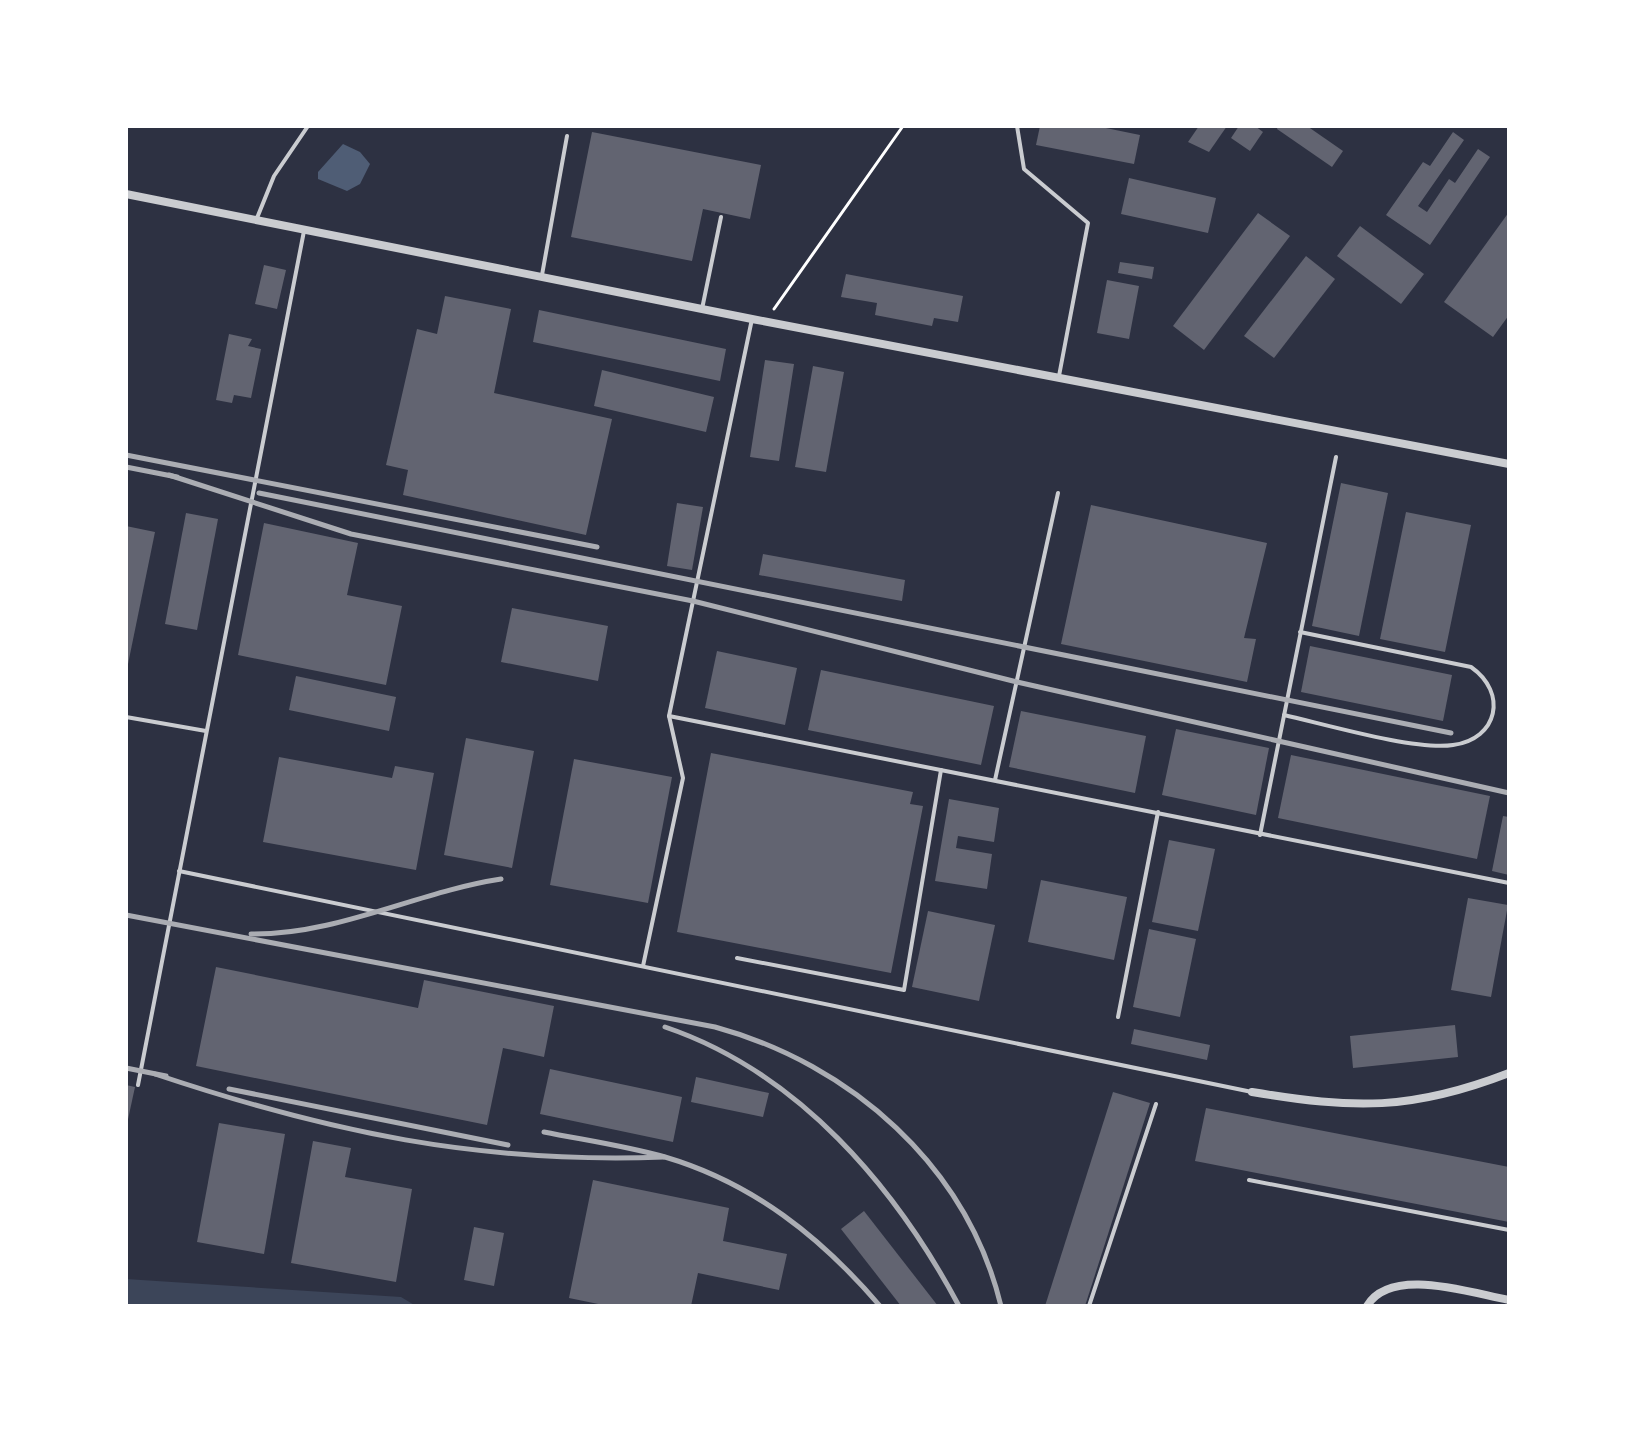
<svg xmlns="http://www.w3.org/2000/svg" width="1635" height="1432" font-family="'Open Sans',sans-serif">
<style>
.green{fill:#3c4559}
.water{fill:#4f5d75}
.building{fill:#626471}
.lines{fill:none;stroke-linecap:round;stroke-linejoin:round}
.path{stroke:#fff;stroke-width:3}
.service{stroke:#caccd0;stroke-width:4}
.minor{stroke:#caccd0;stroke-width:8}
.rail{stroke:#abadb3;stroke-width:5}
</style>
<rect width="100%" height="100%" fill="#2d3142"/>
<polygon class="green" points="126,1279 401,1297 416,1306 126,1306"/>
<polygon class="water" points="343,144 360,152 370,164 360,184 347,191 318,179 318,172"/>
<g class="building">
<polygon points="1040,126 1096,126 1140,135 1134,164 1036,145"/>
<polygon points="1199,126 1227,126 1209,152 1188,142"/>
<polygon points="1239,126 1255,126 1263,132 1250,151 1231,138"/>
<polygon points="1278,126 1307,126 1343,151 1332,167 1277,129"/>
<polygon points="592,132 761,165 750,219 703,209 692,261 571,237"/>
<polygon points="1453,132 1464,140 1418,206 1427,212 1449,179 1455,183 1478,149 1490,157 1430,245 1386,215 1423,162 1430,166"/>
<polygon points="1129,178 1216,198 1208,233 1121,214"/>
<polygon points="1509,212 1509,315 1493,337 1444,302"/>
<polygon points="1258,213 1290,236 1204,350 1173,326"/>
<polygon points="1360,226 1424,274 1401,304 1337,256"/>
<polygon points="1306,256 1335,279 1274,358 1244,336"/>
<polygon points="1120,262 1154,267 1152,279 1118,273"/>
<polygon points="264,265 286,270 277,309 255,304"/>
<polygon points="846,274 963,296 958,322 934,318 932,326 875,315 877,303 841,297"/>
<polygon points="1107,280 1139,286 1129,339 1097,333"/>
<polygon points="445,296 511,309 494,393 612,419 586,535 403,495 408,470 386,465 417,329 437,334"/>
<polygon points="539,310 726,349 720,381 533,342"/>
<polygon points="229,334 252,339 248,346 261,349 251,398 234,395 232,403 216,400"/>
<polygon points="765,360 794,364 779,461 750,457"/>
<polygon points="813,366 844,372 826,472 795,467"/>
<polygon points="602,370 714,397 706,432 594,406"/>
<polygon points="1341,483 1388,493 1359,636 1312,626"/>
<polygon points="677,503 703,507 692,570 667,566"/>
<polygon points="1091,505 1267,543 1244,638 1256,639 1247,682 1061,644"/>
<polygon points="1406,512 1471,525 1445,652 1380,639"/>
<polygon points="186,513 218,519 197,630 165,624"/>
<polygon points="264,523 358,543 347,595 402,606 386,685 238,655"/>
<polygon points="126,526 155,532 127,669 126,669"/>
<polygon points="763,554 905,580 902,601 759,575"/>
<polygon points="512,608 608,626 598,681 501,662"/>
<polygon points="1310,646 1452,675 1443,721 1301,692"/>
<polygon points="717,651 797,668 785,725 705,708"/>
<polygon points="821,670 994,706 981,765 808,730"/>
<polygon points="296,676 396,697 389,731 289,710"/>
<polygon points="1021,711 1146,736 1135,793 1009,767"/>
<polygon points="1176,729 1269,748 1256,815 1162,795"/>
<polygon points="466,738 534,751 512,868 444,855"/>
<polygon points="711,753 913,792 910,804 923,806 891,973 677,932"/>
<polygon points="1291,755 1490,796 1477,859 1278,818"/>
<polygon points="279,757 392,778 395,766 434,773 416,870 263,842"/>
<polygon points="574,759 672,777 648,903 550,885"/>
<polygon points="949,799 999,808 994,842 958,836 956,848 992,854 987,889 935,881"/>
<polygon points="1503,816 1509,817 1509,875 1492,871"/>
<polygon points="1169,840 1215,849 1198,931 1152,922"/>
<polygon points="1041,880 1127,897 1114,960 1028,942"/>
<polygon points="1468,898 1508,905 1491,997 1451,990"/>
<polygon points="928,911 995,925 979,1001 912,987"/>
<polygon points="1149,929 1196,939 1180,1017 1133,1007"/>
<polygon points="216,967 418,1008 424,980 554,1006 544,1057 503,1048 487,1125 196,1066"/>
<polygon points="1455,1025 1458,1057 1353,1068 1350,1036"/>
<polygon points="1134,1029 1210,1045 1207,1060 1131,1044"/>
<polygon points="550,1069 682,1097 673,1142 540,1114"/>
<polygon points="696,1077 769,1093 763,1117 691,1102"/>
<polygon points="126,1085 135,1087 127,1124 126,1124"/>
<polygon points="1113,1092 1150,1103 1085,1306 1045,1306"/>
<polygon points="1206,1108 1509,1167 1509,1222 1195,1161"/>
<polygon points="219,1123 285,1134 264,1254 197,1242"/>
<polygon points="313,1141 351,1148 345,1177 412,1189 396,1282 291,1263"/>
<polygon points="593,1180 729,1208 723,1241 787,1254 779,1290 698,1273 691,1306 608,1306 569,1298"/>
<polygon points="864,1211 938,1306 901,1306 841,1229"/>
<polygon points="474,1227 504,1233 494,1286 464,1280"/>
</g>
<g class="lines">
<polyline class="path" points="774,309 903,126"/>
<g class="service">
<polyline points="1017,126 1024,169 1088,223 1059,376"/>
<polyline points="257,218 274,176 308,126"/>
<polyline points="542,275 567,136"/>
<polyline points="702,309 721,217"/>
<path d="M1284 715C1324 724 1416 751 1453 745 1498 739 1508 693 1471 667L1300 632"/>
<polyline points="669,716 1509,883"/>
<polyline points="126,717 206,731"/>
<polyline points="995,780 1058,493"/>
<polyline points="1260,835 1336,457"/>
<polyline points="179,871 1252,1092"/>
<polyline points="737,958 904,990 941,770"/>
<polyline points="643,966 683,778 669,716 752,319"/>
<polyline points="1118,1017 1158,812"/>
<polyline points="138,1085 304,231"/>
<polyline points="1249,1180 1509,1230"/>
<polyline points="1089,1306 1156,1104"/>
</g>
<g class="minor">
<polyline points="126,194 752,319 1509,464"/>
<path d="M1252 1092C1354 1109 1411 1111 1509 1073"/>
<path d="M1367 1306C1391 1266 1470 1293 1509 1300"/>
</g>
<g class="rail">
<polyline points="126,455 597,547"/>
<polyline points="126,467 177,477"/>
<polyline points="169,475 351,534 693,601 1017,682 1509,793"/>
<polyline points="259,493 1451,733"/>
<path d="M126 915 715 1027C851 1064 967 1166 1001 1306"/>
<path d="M251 934C338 935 416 892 501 879"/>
<path d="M665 1027C798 1072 895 1186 959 1306"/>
<polyline points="126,1068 166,1076"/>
<path d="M155 1074C328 1132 480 1164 664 1157"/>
<polyline points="229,1089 508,1145"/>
<path d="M544 1132C584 1140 626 1146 665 1157 753 1183 821 1237 880 1306"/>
</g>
</g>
<rect width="1635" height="1432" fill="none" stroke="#ffffff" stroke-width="256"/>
</svg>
